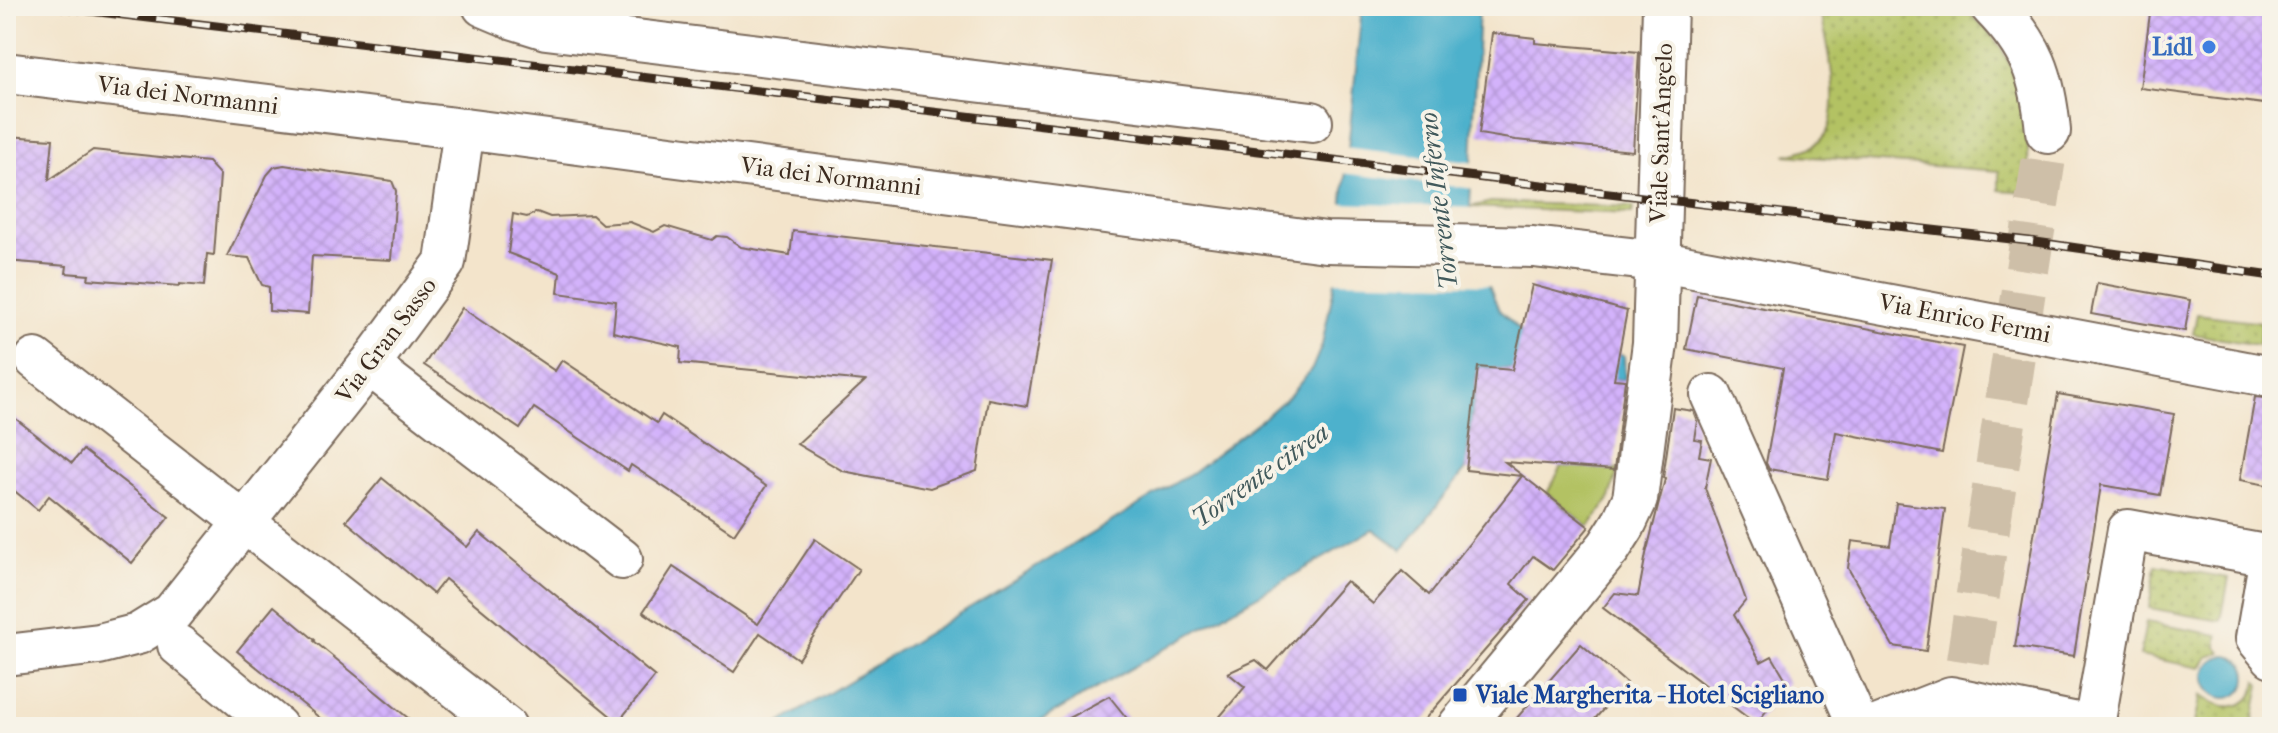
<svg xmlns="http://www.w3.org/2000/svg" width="2278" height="733" font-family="'IM FELL French Canon',serif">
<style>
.grass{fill:url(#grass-dots);stroke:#777641;stroke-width:2}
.garden{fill:#b3c264;stroke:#777641;stroke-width:2}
.water{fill:#4db1cc;stroke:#446e75;stroke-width:2}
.pier{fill:#f3e4cb}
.building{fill:url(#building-cross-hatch)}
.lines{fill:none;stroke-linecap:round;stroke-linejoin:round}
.major-tunnel{stroke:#cebfa8;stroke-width:44;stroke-dasharray:44 22;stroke-linecap:butt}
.minor-casing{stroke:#7b6b5b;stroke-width:44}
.major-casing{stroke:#7b6b5b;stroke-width:48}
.minor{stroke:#fff;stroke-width:40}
.major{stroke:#fff;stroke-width:44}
.rail-casing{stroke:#3b2a1e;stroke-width:9}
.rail{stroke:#f7f3e8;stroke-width:6;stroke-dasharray:18;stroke-linecap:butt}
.shop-dot{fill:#3f7fe0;stroke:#f7f3e8;stroke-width:3}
.transit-dot{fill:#1a4fb4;stroke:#f7f3e8;stroke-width:3}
.labels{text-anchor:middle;stroke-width:8;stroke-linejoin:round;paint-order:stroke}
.shop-label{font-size:24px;font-weight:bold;fill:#366cbe;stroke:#f7f3e8;text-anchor:end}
.street-label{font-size:24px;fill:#3b2a1e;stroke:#f7f3e8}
.transit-label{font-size:24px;font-weight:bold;fill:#164399;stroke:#f7f3e8;text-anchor:start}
.water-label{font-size:26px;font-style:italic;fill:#41595b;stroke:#f7f3e8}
</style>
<defs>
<pattern id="grass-dots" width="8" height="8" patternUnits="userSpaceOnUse" patternTransform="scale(2)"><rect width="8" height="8" fill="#b3c264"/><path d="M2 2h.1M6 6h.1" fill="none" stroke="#939e52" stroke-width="1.8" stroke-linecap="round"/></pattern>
<pattern id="building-cross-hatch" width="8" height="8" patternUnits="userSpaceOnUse" patternTransform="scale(2)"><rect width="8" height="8" fill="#d3b2fb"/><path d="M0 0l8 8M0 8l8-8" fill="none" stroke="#b699d7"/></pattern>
</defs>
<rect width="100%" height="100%" fill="#f7f3e8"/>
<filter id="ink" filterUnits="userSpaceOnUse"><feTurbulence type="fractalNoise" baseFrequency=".0125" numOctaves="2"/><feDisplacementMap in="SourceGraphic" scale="16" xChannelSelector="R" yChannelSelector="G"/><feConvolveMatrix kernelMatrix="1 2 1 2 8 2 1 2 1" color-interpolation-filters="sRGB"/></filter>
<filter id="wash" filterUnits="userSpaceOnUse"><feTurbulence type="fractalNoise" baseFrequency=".006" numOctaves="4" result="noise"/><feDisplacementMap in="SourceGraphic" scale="32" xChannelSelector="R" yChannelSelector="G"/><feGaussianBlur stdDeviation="1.8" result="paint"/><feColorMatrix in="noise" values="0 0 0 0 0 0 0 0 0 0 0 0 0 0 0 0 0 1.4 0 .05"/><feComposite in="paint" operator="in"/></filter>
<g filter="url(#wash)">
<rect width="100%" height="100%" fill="#f3e4cb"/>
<g class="grass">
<path d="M1818 6H1960C1969 14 1980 22 1988 31 2027 77 2030 134 2028 192L1999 190V171L1785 155C1796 153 1811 149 1820 141 1846 119 1827 35 1818 6Z"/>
<polygon points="1491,202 1633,207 1632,214 1470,207"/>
<polygon points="2197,314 2263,322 2258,345 2193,334"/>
<polygon points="2156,565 2229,578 2221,621 2149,608"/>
<polygon points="2146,622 2218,635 2216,645 2221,652 2208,657 2201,668 2140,656"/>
<path d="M2257 681 2260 685 2252 727H2194L2201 695C2222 711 2251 713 2257 681Z"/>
</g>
<polygon class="garden" points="1562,466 1618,470 1610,498 1589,527 1547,493"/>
<g class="water">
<polygon points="1362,6 1479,6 1470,207 1485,275 1499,310 1521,331 1624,356 1625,380 1478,367 1466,469 1402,550 1374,529 1029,727 773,727 1193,472 1267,415 1291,394 1312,369 1322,345 1335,282"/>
<circle cx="2226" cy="677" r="21"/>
</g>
<g class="pier">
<polygon points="1343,147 1476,163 1475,189 1341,173"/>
<polygon points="1339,203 1474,208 1493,285 1331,281"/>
</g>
<g id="blocks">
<g class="building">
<polygon points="2151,6 2272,6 2272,105 2140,88"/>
<polygon points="1492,33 1535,38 1535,43 1639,52 1633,151 1516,140 1479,134"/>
<polygon points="6,136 53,139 49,180 93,150 208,162 220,175 214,255 207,254 204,286 180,284 180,286 88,279 89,275 66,273 67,266 6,261"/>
<polygon points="284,165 392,181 396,191 391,260 312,256 308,314 269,311 269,287 262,285 249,258 227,256 267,175 274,167"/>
<polygon points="537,212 550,217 592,215 602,224 630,222 654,232 665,226 712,240 717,236 727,237 741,247 790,255 793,231 1052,260 1027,406 988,399 977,471 930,488 843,471 797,444 865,381 680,363 681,347 613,332 616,301 558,293 560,273 508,253 513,214 527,217"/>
<polygon points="2097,283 2190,300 2185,331 2091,314"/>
<polygon points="1532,285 1627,311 1614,379 1625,380 1614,470 1505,462 1589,527 1553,570 1533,556 1511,584 1529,600 1418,727 1211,727 1245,687 1228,673 1256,660 1268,670 1346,581 1373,604 1402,571 1429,595 1522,476 1466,470 1478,367 1512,370"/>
<polygon points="1697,295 1963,347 1942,453 1836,432 1828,479 1769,469 1766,463 1783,368 1686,349"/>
<polygon points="462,308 555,371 562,360 657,423 662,415 766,486 734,534 631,465 628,471 534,408 520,429 424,365"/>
<polygon points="2058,394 2174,414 2160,495 2101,485 2074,656 2015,647"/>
<polygon points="2255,397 2272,399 2272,486 2240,480"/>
<polygon points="1673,408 1693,411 1697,421 1694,439 1702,440 1699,456 1711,458 1705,488 1746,600 1734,615 1761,662 1772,656 1788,683 1756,724 1603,608 1615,593 1638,596 1646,554 1665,479 1663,478"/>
<polygon points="6,411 72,463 83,450 169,517 132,563 49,496 38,510 6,484"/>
<polygon points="382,478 467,547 479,532 655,677 618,722 445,579 433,594 346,521"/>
<polygon points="1896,503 1945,509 1926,651 1893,646 1848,568 1852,541 1890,546"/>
<polygon points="815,539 859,569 798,659 760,633 734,672 643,612 673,567 758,624"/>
<polygon points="274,606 315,640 314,641 419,727 331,727 237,651"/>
<polygon points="1581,644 1626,683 1588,727 1509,727"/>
<polygon points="1109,696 1129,721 1107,727 1052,727"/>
</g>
</g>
</g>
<g filter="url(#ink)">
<use href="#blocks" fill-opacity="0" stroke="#7b6b5b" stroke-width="2"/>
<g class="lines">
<polyline class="major-tunnel" points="1958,727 2048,131"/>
<defs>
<g id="minor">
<polyline points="483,6 514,19 546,29 1312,122"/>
<polyline points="6,73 464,129 1326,242 1533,247 1657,261 2272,377"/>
<polyline points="35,359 506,727"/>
<polyline points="369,365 622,559"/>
<polyline points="1711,395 1859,727"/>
<polyline points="2272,555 2270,556 2256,638 2272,657"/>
<polyline points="178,645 277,727"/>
<polyline points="6,655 99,644 138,634 172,613 369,365 445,262 464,129"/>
<polyline points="2094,726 2128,530 2270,556"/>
<polyline points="1874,727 1951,697 2097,727"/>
</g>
<g id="major">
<path d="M1993 6C2032 46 2043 76 2048 131"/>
<polyline points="1460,727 1609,547 1623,525 1635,499 1655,343 1665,6"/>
</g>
</defs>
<use href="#minor" class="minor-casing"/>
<use href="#major" class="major-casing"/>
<use href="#minor" class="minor"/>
<use href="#major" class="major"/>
<defs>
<polyline id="rail" points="49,6 1659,199 2029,241 2272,276"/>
</defs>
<use href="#rail" class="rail-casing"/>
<use href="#rail" class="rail"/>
</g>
</g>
<circle class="shop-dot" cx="2209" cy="47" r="8"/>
<rect class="transit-dot" x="1452" y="687" width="16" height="16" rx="4"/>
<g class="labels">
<g class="shop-label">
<text x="2193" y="55">Lidl</text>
</g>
<g class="street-label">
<text transform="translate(188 95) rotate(7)" y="8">Via dei Normanni</text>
<text transform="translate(1661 133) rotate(-88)" y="8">Viale Sant'Angelo</text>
<text transform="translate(831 176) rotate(7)" y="8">Via dei Normanni</text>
<text transform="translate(1965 318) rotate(11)" y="8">Via Enrico Fermi</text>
<text transform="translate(386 340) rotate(-53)" y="8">Via Gran Sasso</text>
</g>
<g class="transit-label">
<text x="1476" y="703">Viale Margherita - Hotel Scigliano</text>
</g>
<g class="water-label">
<text transform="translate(1438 201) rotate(-97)" y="9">Torrente Inferno</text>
<text transform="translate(1260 475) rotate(-35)" y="9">Torrente citrea</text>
</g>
</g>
<rect width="2278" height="733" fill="none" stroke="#f7f3e8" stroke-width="32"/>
</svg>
